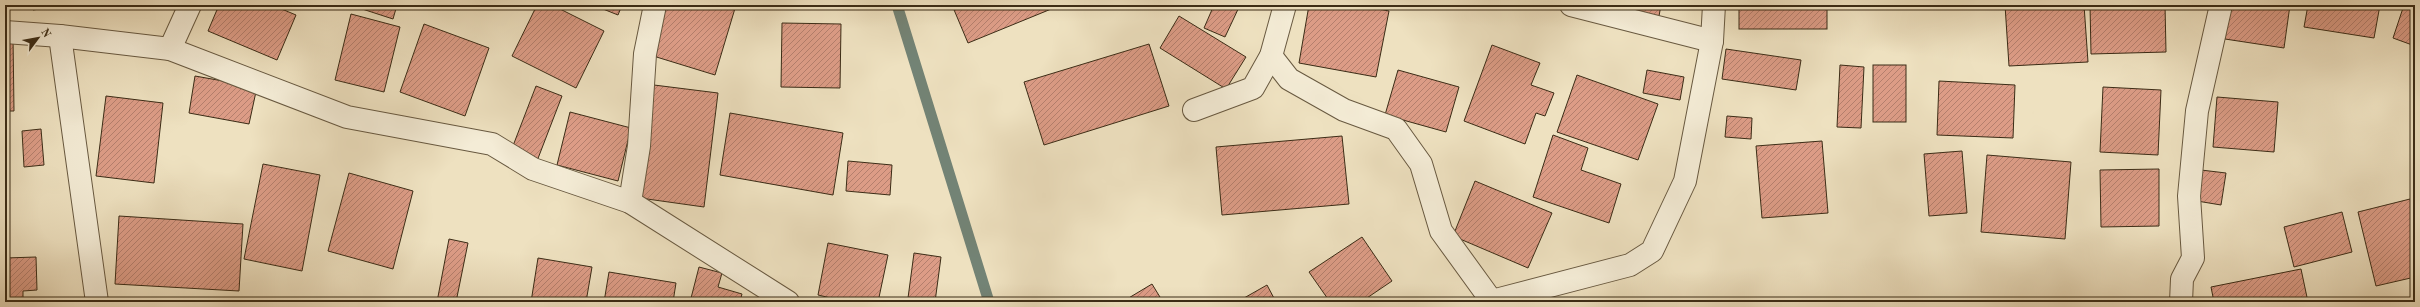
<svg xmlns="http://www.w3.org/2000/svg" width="2420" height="307" font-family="'Old Standard TT',serif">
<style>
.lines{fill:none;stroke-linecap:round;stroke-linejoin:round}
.stream{stroke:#738375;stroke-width:11}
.building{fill:url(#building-hatch);stroke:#3b2c16}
.minor-casing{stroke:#685940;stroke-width:24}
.minor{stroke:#f4ecd6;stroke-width:22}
</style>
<defs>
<pattern id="building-hatch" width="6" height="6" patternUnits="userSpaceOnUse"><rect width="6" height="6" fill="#dc9c86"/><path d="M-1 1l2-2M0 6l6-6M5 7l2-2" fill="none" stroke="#b47f6d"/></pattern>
</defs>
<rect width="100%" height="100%" fill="#eee1c0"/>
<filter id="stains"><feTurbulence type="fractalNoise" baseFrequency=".005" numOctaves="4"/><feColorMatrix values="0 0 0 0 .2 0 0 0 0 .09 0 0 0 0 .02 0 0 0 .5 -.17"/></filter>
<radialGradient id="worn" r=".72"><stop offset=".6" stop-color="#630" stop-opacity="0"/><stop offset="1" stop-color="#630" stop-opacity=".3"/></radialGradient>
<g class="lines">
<polyline class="stream" points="897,5 989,302"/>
</g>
<g class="building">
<polygon points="32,5 65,5 33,10"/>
<polygon points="219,5 272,5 296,15 277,60 208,31"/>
<polygon points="350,5 397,5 393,19"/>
<polygon points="537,5 552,5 604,31 576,88 512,56"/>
<polygon points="593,5 622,5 618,15"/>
<polygon points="665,5 736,5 715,75 650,55"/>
<polygon points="952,5 1061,5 968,43"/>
<polygon points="1214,5 1240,5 1225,37 1204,28"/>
<polygon points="1309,5 1358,5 1389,11 1376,77 1299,63"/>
<polygon points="1608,5 1661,5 1659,16"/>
<rect x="1739" y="5" width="88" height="24"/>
<polygon points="2005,5 2084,5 2088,62 2009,66"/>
<polygon points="2090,5 2165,5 2166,52 2091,54"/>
<polygon points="2230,5 2290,5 2284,48 2225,39"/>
<polygon points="2308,5 2380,5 2374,38 2304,27"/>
<polygon points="2404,5 2415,5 2415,46 2393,38"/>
<polygon points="351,14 400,27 384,92 335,80"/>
<polygon points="1179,16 1246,57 1226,89 1160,48"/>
<polygon points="782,23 841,24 840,88 781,87"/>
<polygon points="424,24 489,48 465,116 400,92"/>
<polygon points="5,37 13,37 14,111 5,111"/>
<polygon points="1149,44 1169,106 1044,145 1024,82"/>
<polygon points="1492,45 1540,63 1531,85 1554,93 1545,116 1536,113 1525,144 1464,121"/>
<polygon points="1726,49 1801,60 1796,90 1722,79"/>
<polygon points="1840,65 1864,67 1861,128 1837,127"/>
<rect x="1873" y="65" width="33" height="57"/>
<polygon points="1398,70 1459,87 1446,132 1385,115"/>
<polygon points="1647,70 1684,77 1680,100 1643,93"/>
<polygon points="1577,75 1658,104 1638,160 1557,132"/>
<polygon points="195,76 257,87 249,124 189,113"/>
<polygon points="1939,81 2015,85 2013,138 1937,135"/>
<polygon points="654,85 718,93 704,207 640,198"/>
<polygon points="536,86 562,96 537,161 511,151"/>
<polygon points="2103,87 2161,90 2158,155 2100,152"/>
<polygon points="106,96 163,103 154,183 96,176"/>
<polygon points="2217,97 2278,102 2274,152 2213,147"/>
<polygon points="570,112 631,128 618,181 557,165"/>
<polygon points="730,113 843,133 833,195 720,175"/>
<polygon points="1727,116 1752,118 1751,139 1725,137"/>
<polygon points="41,129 44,165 24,167 22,131"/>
<polygon points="1553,135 1588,148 1581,170 1621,184 1609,223 1533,197"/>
<polygon points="1342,136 1349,204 1222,215 1216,147"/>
<polygon points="1822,141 1828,213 1762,218 1756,146"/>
<polygon points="1962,151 1967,213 1929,216 1924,154"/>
<polygon points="1987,155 2071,162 2065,239 1981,232"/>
<polygon points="848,161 892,165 890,195 846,191"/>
<polygon points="263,164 320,175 302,271 244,259"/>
<polygon points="2159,169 2159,226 2101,227 2100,170"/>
<polygon points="2201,170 2226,173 2221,205 2197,201"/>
<polygon points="349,173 413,191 393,269 328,251"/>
<polygon points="1475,181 1552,213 1528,268 1453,236"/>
<polygon points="2414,198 2415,277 2376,286 2358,212"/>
<polygon points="2342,212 2352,252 2294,267 2284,227"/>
<polygon points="119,216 243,224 239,291 115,284"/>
<polygon points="1362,237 1392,281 1361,302 1330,302 1309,272"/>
<polygon points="449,239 468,243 456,302 437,302"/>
<polygon points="828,243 888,255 878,302 848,302 818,295"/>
<polygon points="914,253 941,257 935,302 908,298"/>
<polygon points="36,257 37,290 23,291 23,302 5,302 5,258"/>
<polygon points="538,258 592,267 586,302 531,302"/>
<polygon points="699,267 722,273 718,287 742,294 740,301 742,302 690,302"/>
<polygon points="2301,269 2308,302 2214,302 2211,287"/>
<polygon points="609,272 676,283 673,302 604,302"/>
<polygon points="1152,284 1163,302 1122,302"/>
<polygon points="1267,285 1276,302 1237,302"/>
</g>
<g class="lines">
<defs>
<g id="minor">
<polyline points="1571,5 1712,41"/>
<polyline points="5,32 60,36 170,49 347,117 492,144 533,169 630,202 788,302"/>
<polyline points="60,36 97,302"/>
<polyline points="170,49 190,5"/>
<polyline points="1271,56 1289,79 1344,110 1396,129 1421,164 1441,231 1491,300"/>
<polyline points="1194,110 1253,88 1271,56 1285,5"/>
<polyline points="630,202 639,146 645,54 655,5"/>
<polyline points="1488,302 1630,265 1652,251 1685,181 1712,41 1714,5"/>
<polyline points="2181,302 2182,279 2193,258 2189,196 2197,111 2221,5"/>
</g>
</defs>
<use href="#minor" class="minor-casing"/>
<use href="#minor" class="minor"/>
</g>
<rect width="2420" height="307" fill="none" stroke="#eee1c0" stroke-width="20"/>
<rect x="6" y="6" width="2408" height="295" fill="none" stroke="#3b2c16" stroke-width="2"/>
<rect x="10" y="10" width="2400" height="287" fill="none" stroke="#3b2c16"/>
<g transform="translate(38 38) rotate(58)" stroke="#f4ecd6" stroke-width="3" paint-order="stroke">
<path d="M0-3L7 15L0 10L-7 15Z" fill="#3b2c16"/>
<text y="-6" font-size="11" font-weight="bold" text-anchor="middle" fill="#3b2c16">N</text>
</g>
<rect width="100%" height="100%" filter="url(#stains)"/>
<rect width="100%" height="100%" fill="url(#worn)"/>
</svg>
